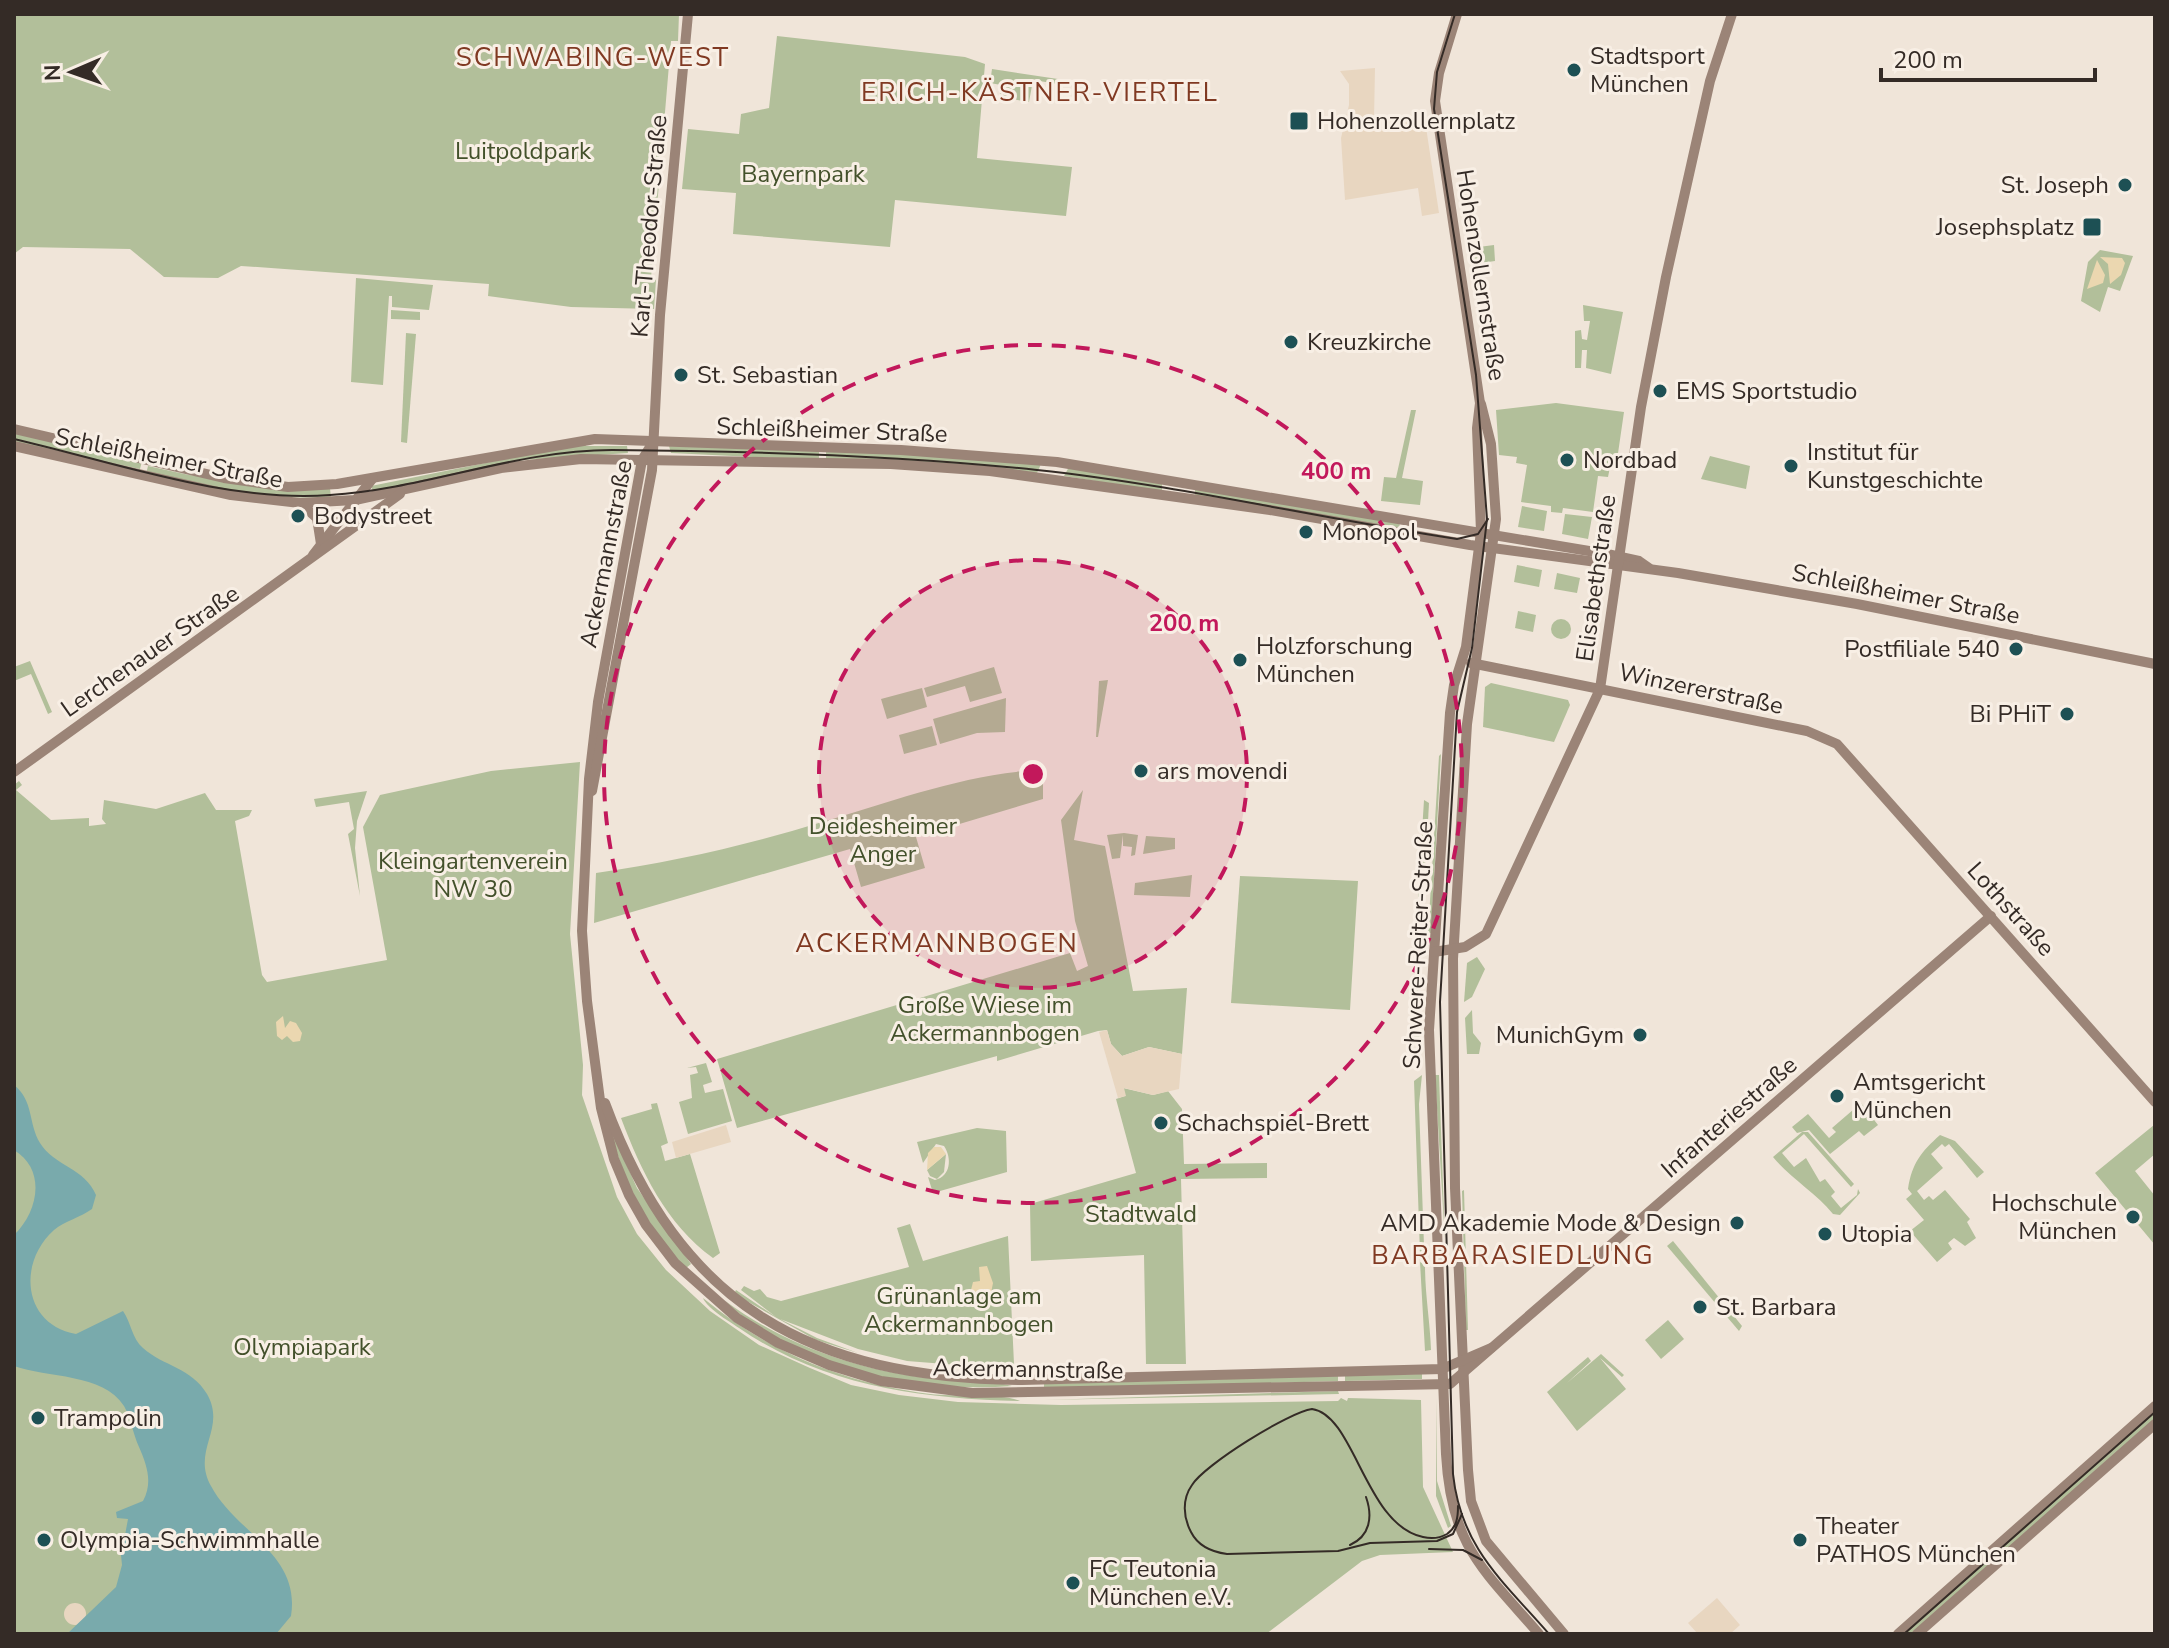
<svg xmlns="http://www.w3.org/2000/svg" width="2169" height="1648" font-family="'Nunito Sans',sans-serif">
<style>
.green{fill:#b2bf9a}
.sand{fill:#ebd7b0}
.plaza{fill:#e8d6c0}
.water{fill:#79aaac}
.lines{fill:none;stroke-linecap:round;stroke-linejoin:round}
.secondary{stroke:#9b8477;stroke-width:10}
.tram{stroke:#342b26;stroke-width:2}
.ring{fill:none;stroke:#c2185b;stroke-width:4;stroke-dasharray:14 10}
.poi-dot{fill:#1d5054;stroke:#f8efe5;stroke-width:3}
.labels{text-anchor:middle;stroke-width:6;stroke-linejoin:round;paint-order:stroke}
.poi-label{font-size:24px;fill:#342b26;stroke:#f8efe5;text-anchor:start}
.park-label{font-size:24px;fill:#43512b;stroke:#f8efe5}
.street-label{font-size:24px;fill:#342b26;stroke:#f8efe5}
.neighbourhood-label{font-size:26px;letter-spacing:2px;fill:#803922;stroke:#f8efe5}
.centre{fill:#c2185b;stroke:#f8efe5;stroke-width:4}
.ring-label{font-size:24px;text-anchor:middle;font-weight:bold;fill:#c2185b;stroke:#f8efe5;stroke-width:6;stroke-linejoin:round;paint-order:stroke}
</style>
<rect width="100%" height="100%" fill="#f0e5d9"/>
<g class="green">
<polygon points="14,14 679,14 678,41 671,41 651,278 656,280 654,309 571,307 488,296 489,284 271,268 241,266 218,278 164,277 130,249 23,247 14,254"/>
<polygon points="777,36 965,57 985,64 977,158 1072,167 1066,216 895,200 890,247 733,234 736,193 682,189 688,129 739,134 741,114 769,108"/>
<polygon points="992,69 1078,82 1077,87 1033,80 1029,102 1000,97 1001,85 990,83"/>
<polygon points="1494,245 1495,261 1474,264 1471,248"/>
<polygon points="2100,250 2133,256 2120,291 2108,287 2100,312 2081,301 2088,262"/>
<polygon points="356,278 433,285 429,310 392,307 392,296 389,296 383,385 351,382"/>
<polygon points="1583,305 1623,312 1611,374 1586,368 1587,350 1582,350 1581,368 1575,368 1575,331 1581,330 1582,339 1587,340 1590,321 1584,321"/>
<polygon points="391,310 420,312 420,320 391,319"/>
<polygon points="406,333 416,334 407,443 401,442"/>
<polygon points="1556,403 1624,412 1616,467 1610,467 1608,477 1598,476 1593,512 1563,508 1562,513 1551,512 1551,506 1521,502 1527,465 1516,463 1517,457 1499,455 1496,410"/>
<polygon points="1411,410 1416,410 1402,478 1423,481 1420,505 1381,501 1384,477 1396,478"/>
<polygon points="14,432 142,461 140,469 14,443"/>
<polygon points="585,443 586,446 627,446 628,453 524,460 373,491 371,486"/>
<polygon points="669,446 819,450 819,460 671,453"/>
<polygon points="826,449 1041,464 1037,473 826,459"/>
<polygon points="1710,456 1750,466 1746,489 1701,479"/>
<polygon points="148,466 189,475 330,488 331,498 269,497 146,474"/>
<polygon points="1069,467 1162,484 1162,492 1064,476"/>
<polygon points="1195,488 1400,522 1399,530 1195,495"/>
<polygon points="1522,506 1547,511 1544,531 1518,527"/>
<polygon points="1565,514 1592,517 1588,539 1562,534"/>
<polygon points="1517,565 1542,570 1539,587 1514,582"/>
<polygon points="1557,573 1580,578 1577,593 1554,589"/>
<polygon points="1518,611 1536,615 1533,632 1515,628"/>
<circle cx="1561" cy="629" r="10"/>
<polygon points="30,661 52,712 48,714 31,674 14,681 14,667"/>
<polygon points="994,667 1002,693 970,702 965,686 927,697 924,688"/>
<polygon points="1108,680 1098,737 1096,737 1099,681"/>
<polygon points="1491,683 1568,700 1570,705 1554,742 1483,727 1485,687"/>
<polygon points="922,688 927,707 887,719 881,699"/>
<polygon points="1006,698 1005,732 977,733 940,744 933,719"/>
<polygon points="932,726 937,745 904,754 899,735"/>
<polygon points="1441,754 1431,933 1428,933 1439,756"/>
<polygon points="580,762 570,934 583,1065 582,1095 617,1197 637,1234 666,1270 710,1311 759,1345 810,1368 851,1385 899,1395 958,1402 1061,1405 1338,1401 1341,1398 1347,1401 1348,1398 1421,1400 1423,1487 1453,1552 1380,1555 1362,1561 1266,1634 14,1634 14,785 19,781 22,785 16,790 51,820 89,818 89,826 106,824 102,819 104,800 156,809 205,793 216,810 252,810 249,816 235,821 262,975 267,982 387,960 363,827 380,795 491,771"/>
<path d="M1036 770 1043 776V799L916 837 925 868 861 887 850 849 594 923 596 873C673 862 748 845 822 822 893 801 962 775 1036 770Z"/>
<polygon points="1083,790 1074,840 1105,846 1133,991 1187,988 1182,1054 1149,1047 1122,1056 1111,1044 1107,1030 1098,1031 997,1061 997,1056 737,1128 717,1059 1070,953 1077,971 1088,966 1075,921 1061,820"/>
<polygon points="367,791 357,821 355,848 360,896 348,834 354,829 349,802 316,807 314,799"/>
<polygon points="1424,800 1429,803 1424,895 1418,897"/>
<polygon points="1124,833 1138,835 1135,855 1131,856 1132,847 1123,846 1123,835 1120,858 1112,859 1107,835"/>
<polygon points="1146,836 1175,838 1175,849 1143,854"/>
<polygon points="1192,875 1190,897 1134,895 1135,883"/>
<polygon points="1240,876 1358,881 1350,1010 1231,1003"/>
<polygon points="1477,957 1485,969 1472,997 1464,1002 1467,963"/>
<polygon points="1415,966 1419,968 1417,1022 1421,1046 1413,1040"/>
<polygon points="1472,1010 1473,1033 1481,1043 1479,1054 1467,1054 1465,1018"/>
<polygon points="706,1063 712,1082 703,1085 705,1093 723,1089 732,1121 688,1134 679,1102 692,1098 690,1075 698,1073 696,1067 687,1068"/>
<polygon points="1422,1075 1419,1104 1424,1246 1420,1253 1414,1081"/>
<polygon points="1435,1075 1439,1075 1445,1241"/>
<polygon points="1123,1088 1153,1095 1168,1091 1182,1109 1184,1164 1267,1163 1267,1178 1181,1179 1186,1364 1146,1364 1144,1255 1031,1261 1030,1204 1136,1173 1116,1099 1125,1096"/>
<path d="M657 1103 668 1143 661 1146 665 1161 690 1154 720 1253 713 1258C666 1224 641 1171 621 1118L652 1109 651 1104Z"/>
<polygon points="1861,1103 1878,1125 1864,1136 1859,1131 1830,1154 1809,1130 1797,1133 1792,1127 1808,1114 1829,1138 1836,1132 1832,1128"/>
<polygon points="2154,1125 2155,1154 2135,1171 2155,1196 2155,1245 2095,1173"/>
<path d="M610 1128 637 1188 691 1264 686 1268C648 1228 623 1182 610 1128Z"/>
<path d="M977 1128 1006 1131 1007 1172 933 1193 928 1177 935 1180C951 1176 952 1158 944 1146L936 1144 923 1163 917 1142Z"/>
<path d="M1802 1132H1808L1854 1184 1851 1187 1804 1134 1782 1153 1794 1167 1806 1158 1820 1182 1825 1179 1835 1192 1831 1196 1841 1208 1857 1195 1858 1189 1860 1193 1840 1215 1833 1214C1815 1192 1790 1178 1773 1157Z"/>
<path d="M1940 1135 1955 1141 1984 1172 1977 1178 1949 1144 1945 1147 1942 1144 1931 1154 1943 1168 1917 1191 1924 1200 1929 1196 1933 1200 1945 1190 1970 1219 1967 1222 1976 1238 1965 1246 1954 1238 1948 1243 1952 1249 1937 1262 1910 1231 1924 1220 1906 1199 1912 1194 1908 1189C1912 1163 1921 1152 1940 1135Z"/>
<polygon points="946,1154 944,1172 937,1179 930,1176 927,1170"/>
<polygon points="1464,1190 1468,1330 1466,1330 1462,1191"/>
<polygon points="910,1224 923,1261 1008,1236 1014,1364 1009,1369 907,1361 858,1349 780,1319 817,1338 858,1353 816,1340 734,1294 736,1290 776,1317 741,1290 744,1286 754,1291 760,1289 767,1297 781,1301 909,1267 897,1228"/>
<polygon points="1673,1241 1742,1326 1739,1331 1667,1246"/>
<path d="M1420 1262 1425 1265C1425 1295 1430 1321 1431 1350L1425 1351Z"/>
<path d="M703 1298C770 1353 844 1383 930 1394 955 1397 1002 1393 1020 1401 921 1399 823 1386 739 1328 727 1320 707 1308 703 1298Z"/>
<path d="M724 1300C783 1344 854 1369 927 1378 954 1382 986 1379 1012 1386 915 1393 796 1370 724 1300Z"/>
<polygon points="1668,1320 1684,1339 1661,1359 1645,1340"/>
<polygon points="1601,1354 1624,1375 1622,1377 1600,1358 1626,1389 1577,1431 1547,1392 1588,1357 1591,1361 1567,1383"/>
<polygon points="1422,1374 1422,1379 1345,1381 1345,1376"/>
<polygon points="1338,1376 1338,1381 1044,1390 1044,1384"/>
<polygon points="1338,1391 1339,1394 1044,1400"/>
<polygon points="1436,1398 1437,1481 1451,1526 1448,1528 1436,1496"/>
<polygon points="2155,1411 2155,1419 1912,1634 1903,1634"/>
</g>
<g class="sand">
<polygon points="2100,257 2122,258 2125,263 2121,275 2110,284 2108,264"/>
<polygon points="2097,260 2105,275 2103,283 2087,289"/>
<polygon points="283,1016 285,1028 290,1021 296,1023 302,1033 300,1041 293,1042 287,1036 282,1040 277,1036 276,1022"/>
<polygon points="934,1147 941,1147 946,1154 927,1170 928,1153"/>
<polygon points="987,1266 993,1283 989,1303 981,1294 971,1290 973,1282 980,1281 979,1267"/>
</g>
<g class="plaza">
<polygon points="1375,68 1374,120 1424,114 1439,213 1422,216 1418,188 1345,200 1341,138 1349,105 1349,84 1340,71"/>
<polygon points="1107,1030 1111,1044 1122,1056 1149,1047 1182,1054 1179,1089 1153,1095 1124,1088 1126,1096 1118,1098 1099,1032"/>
<polygon points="726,1125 731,1142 676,1158 672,1142"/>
<polygon points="1717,1598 1740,1625 1730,1634 1698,1634 1688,1623"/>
<circle cx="75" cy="1614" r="11"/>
</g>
<path class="water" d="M14 1085C34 1101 28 1123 40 1143 54 1166 85 1168 96 1195L92 1209C81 1217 65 1221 54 1230 17 1263 23 1325 76 1334L123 1311C131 1322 132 1339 143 1348 163 1366 192 1368 207 1394 227 1429 191 1450 211 1486 235 1532 301 1554 291 1616L276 1634H67L116 1587 122 1565 119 1534 125 1535 128 1519 117 1518 116 1512 143 1501C153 1483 147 1465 139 1447 133 1434 131 1418 124 1406 103 1373 47 1378 14 1366V1235C38 1212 47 1170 14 1150Z"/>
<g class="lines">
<g class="secondary">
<path d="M1457 14 1439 73 1435 101 1480 403 1477 428 1481 532 1466 647 1454 685 1450 713 1429 1030 1446 1454C1451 1546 1482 1568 1539 1634"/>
<polyline points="1481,404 1491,444 1496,519 1467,724 1453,959 1455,1188 1468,1470 1471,1501 1486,1541 1564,1634"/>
<polyline points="14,429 224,478 288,487 337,484 595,439 901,450 1057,462 1607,554 1639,561 1649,568"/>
<polyline points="653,442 642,460 598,702 589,779 582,931 587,1001 601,1108 614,1159 629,1195 646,1225 675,1263 737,1318 778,1343 829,1365 881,1381 972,1393 1450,1384 1991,916"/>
<polyline points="14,446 231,495 300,503 355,500 501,468 581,459 891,464 990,471 1270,510 1470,545 1678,573 1857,604 2155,664"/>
<polyline points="300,503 317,518 321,544"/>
<polyline points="313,555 373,478"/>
<polyline points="1471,663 1807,731 1837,744 2155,1102"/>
<polyline points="14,772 400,494"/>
<polyline points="592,791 652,470 660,315 688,14"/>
<polyline points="1434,952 1465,947 1486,934 1600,689 1641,407 1666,277 1710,81 1732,14"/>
<path d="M605 1103C680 1307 810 1378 1022 1380L1442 1369 1491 1348"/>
<polyline points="1898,1634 2155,1406"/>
<polyline points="1917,1634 2155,1424"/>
</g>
<g class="tram">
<path d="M1455 14 1437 72 1434 109 1476 375 1487 519 1472 648 1457 712 1440 1002 1453 1474C1461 1548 1503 1581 1549 1634"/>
<path d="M14 439C114 462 228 503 330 495 426 489 516 450 612 450 753 451 897 455 1037 470 1178 485 1317 518 1457 539L1478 534 1488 519"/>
<path d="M1458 1506C1458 1517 1457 1527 1447 1534 1440 1538 1431 1539 1423 1537 1365 1525 1355 1415 1312 1409 1289 1412 1204 1465 1192 1485 1182 1499 1183 1517 1191 1532 1198 1546 1212 1552 1227 1554L1338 1551 1370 1543 1437 1541 1453 1534 1462 1514"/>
<path d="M1350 1545C1370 1536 1373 1517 1366 1497"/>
<polyline points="1429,1549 1463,1550 1482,1560"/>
<polyline points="1904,1634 2155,1412"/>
</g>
</g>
<circle cx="1033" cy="774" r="214" fill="#c2185b" fill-opacity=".12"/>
<g class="ring">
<circle cx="1033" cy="774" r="214"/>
<circle cx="1033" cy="774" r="429"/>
</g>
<g class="poi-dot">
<circle cx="1574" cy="70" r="8"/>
<rect x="1289" y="111" width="20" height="20" rx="4"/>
<circle cx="2125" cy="185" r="8"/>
<rect x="2082" y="217" width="20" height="20" rx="4"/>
<circle cx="1291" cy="342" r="8"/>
<circle cx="681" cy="375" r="8"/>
<circle cx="1660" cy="391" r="8"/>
<circle cx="1567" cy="460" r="8"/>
<circle cx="1791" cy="466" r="8"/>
<circle cx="298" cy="516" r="8"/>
<circle cx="1306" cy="532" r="8"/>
<circle cx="2016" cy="649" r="8"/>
<circle cx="1240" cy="660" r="8"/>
<circle cx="2067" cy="714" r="8"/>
<circle cx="1141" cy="771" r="8"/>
<circle cx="1640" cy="1035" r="8"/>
<circle cx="1837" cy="1096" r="8"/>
<circle cx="1161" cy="1123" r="8"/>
<circle cx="2133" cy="1217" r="8"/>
<circle cx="1737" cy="1223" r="8"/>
<circle cx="1825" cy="1234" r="8"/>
<circle cx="1700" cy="1307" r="8"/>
<circle cx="38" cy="1418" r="8"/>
<circle cx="44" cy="1540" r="8"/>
<circle cx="1800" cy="1540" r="8"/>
<circle cx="1073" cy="1583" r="8"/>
</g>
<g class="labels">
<g class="poi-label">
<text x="1590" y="64">Stadtsport<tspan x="1590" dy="28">München</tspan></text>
<text x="1317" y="129">Hohenzollernplatz</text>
<text x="2109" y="193" text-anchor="end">St. Joseph</text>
<text x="2074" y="235" text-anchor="end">Josephsplatz</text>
<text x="1307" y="350">Kreuzkirche</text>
<text x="697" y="383">St. Sebastian</text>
<text x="1676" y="399">EMS Sportstudio</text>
<text x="1807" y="460">Institut für<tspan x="1807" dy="28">Kunstgeschichte</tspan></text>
<text x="1583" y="468">Nordbad</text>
<text x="314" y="524">Bodystreet</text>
<text x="1322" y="540">Monopol</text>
<text x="1256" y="654">Holzforschung<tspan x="1256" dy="28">München</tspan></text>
<text x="2000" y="657" text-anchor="end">Postfiliale 540</text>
<text x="2051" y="722" text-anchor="end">Bi PHiT</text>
<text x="1157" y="779">ars movendi</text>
<text x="1624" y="1043" text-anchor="end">MunichGym</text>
<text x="1853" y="1090">Amtsgericht<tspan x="1853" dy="28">München</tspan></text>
<text x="1177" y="1131">Schachspiel-Brett</text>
<text x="2117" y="1211" text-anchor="end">Hochschule<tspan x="2117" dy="28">München</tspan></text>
<text x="1721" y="1231" text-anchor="end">AMD Akademie Mode &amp; Design</text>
<text x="1841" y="1242">Utopia</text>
<text x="1716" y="1315">St. Barbara</text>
<text x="54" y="1426">Trampolin</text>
<text x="1816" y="1534">Theater<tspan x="1816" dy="28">PATHOS München</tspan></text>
<text x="60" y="1548">Olympia-Schwimmhalle</text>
<text x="1089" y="1577">FC Teutonia<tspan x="1089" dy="28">München e.V.</tspan></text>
</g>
<g class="park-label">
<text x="523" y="159">Luitpoldpark</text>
<text x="803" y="182">Bayernpark</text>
<text x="883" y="834">Deidesheimer<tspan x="883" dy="28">Anger</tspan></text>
<text x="473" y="869">Kleingartenverein<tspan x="473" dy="28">NW 30</tspan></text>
<text x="985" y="1013">Große Wiese im<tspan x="985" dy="28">Ackermannbogen</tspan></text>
<text x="1141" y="1222">Stadtwald</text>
<text x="959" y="1304">Grünanlage am<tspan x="959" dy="28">Ackermannbogen</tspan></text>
<text x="302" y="1355">Olympiapark</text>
</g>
<g class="street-label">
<text transform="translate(649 226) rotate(-85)" y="8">Karl-Theodor-Straße</text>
<text transform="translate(1481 275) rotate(81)" y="8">Hohenzollernstraße</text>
<text transform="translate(832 430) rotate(2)" y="8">Schleißheimer Straße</text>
<text transform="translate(169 458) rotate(11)" y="8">Schleißheimer Straße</text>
<text transform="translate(606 554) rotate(-79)" y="8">Ackermannstraße</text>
<text transform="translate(1596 578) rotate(-82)" y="8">Elisabethstraße</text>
<text transform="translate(1906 594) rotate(11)" y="8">Schleißheimer Straße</text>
<text transform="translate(150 651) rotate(-35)" y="8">Lerchenauer Straße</text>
<text transform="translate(1701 689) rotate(12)" y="8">Winzererstraße</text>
<text transform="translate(2011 909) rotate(48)" y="8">Lothstraße</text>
<text transform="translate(1418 945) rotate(-87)" y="8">Schwere-Reiter-Straße</text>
<text transform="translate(1729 1117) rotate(-41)" y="8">Infanteriestraße</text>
<text transform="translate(1028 1369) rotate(1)" y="8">Ackermannstraße</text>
</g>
<g class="neighbourhood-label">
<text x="593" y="66">SCHWABING-WEST</text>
<text x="1040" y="101">ERICH-KÄSTNER-VIERTEL</text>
<text x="937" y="952">ACKERMANNBOGEN</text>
<text x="1513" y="1264">BARBARASIEDLUNG</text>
</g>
</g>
<circle cx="1033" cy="774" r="12" class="centre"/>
<g class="ring-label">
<text x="1336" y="479">400 m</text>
<text x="1184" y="631">200 m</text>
</g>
<rect width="2169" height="1648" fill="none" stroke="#342b26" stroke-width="32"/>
<g transform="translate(72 72) rotate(268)" stroke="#f8efe5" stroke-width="6" paint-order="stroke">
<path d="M0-6L14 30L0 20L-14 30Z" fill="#342b26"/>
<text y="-12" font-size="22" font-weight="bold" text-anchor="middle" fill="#342b26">N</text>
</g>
<path d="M1881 68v12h214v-12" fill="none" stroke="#342b26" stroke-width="4"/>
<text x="1893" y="68" font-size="24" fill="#342b26" stroke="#f8efe5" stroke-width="6" paint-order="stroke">200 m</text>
</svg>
